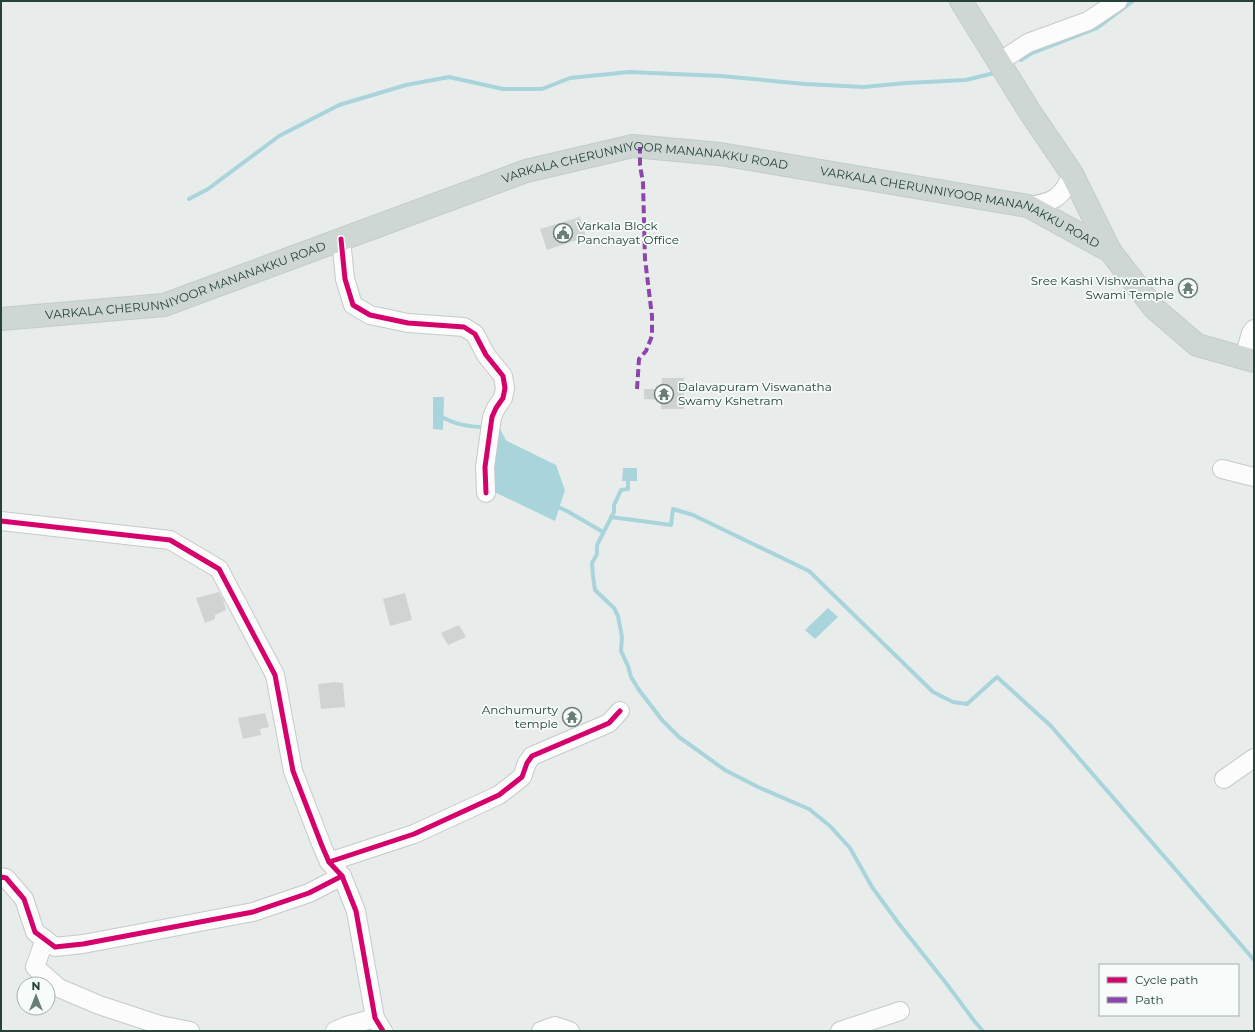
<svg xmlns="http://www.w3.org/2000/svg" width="1255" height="1032" font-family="Montserrat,sans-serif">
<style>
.water{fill:#a9d4db}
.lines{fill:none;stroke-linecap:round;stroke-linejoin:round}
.stream{stroke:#a9d4db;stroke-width:4}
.building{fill:#cfd4d2}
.minor-casing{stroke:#c5cac8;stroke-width:20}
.major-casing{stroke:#c3ccc9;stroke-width:24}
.minor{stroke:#fcfcfc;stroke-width:18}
.major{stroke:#cfd7d5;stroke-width:22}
.quiet{stroke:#8e44ad;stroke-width:4;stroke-dasharray:8 4;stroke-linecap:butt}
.cycleway-casing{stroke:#f7fbf9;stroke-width:8}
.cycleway{stroke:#d6006c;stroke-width:5}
.labels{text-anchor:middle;stroke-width:3.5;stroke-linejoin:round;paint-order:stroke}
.street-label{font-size:12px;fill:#24423a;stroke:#f7fbf9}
.poi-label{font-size:12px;fill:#24423a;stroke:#f7fbf9;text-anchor:start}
</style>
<rect width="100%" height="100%" fill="#e8edeb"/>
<g class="water">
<polygon points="433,397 444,397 443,430 433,429"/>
<polygon points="495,433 507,441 556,465 565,490 555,521 492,491"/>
<polygon points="623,468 637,468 637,481 622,481"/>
<polygon points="828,608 838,617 815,639 805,630"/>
</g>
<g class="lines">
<g class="stream">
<polyline points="1021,60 1030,54 1097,28 1133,1"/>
<polyline points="189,199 208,189 279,136 339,105 406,85 449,77 503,89 542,89 570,78 629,72 721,76 805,84 864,87 906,83 966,80 998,72"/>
<path d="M438 415C454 424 467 427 485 427"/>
<polyline points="495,427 497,427 505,443"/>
<polyline points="628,481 628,489 621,490 614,505 614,512 597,545 597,554 592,563 593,576 595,590 614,608 618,616 622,637 621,651 628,666 631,677 639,690 662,720 679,737 725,770 758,787 809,809 830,826 850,848 872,887 899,924 946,983 975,1022 983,1031"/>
<polyline points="556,506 567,511 603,532"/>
<polyline points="611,517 671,525 673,509 693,515 809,571 933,692 953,702 967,704 997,677 1051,726 1254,960"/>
</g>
</g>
<g class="building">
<polygon points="580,217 586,237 547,250 540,229"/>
<polygon points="662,378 684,378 684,409 661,409 661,400 644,399 644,389 661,389"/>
<polygon points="219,592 223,599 226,610 215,615 215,619 205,623 196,598"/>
<polygon points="405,593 412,620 390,626 383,599"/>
<polygon points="459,625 466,637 448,645 441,633"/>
<polygon points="335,682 343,683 345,707 321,709 318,684"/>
<polygon points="265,713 269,727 260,729 261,735 243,739 238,718"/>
</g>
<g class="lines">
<defs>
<g id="minor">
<polyline points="999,62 1028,43 1088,21 1118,1"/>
<path d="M1028 206C1052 203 1063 198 1072 174"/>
<polyline points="341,239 345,279 353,305 370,315 408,323 464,327 475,334 486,355 503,376 505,388 503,398 496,408 492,417 485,467 486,493"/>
<polyline points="1244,358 1251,333 1254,329"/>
<polyline points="1222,469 1254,477"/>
<polyline points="1,521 170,540 219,569 275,675 293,771 322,846 329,862 342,876 356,911 375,1018 383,1031"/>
<polyline points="1224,779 1254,758"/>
<polyline points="329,862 414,834 499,795 522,777 527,763 532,756 600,727 609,723 620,711"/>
<polyline points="1,877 6,878 24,899 35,932 55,947 83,944 253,912 309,893 342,876"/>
<polyline points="45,939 35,967 59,988 99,1005 160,1025 190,1031"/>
<polyline points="335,1031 346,1026 375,1018"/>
<polyline points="541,1031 555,1026 570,1031"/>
<polyline points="840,1031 900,1011"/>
</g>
<g id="major">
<polyline points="961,1 1030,112 1072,174 1110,251"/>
<path id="s1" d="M1 319 164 305 526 171 633 146 720 154 1028 206 1110 251 1154 308 1197 345 1254 361"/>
</g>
</defs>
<use href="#minor" class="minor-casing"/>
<use href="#major" class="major-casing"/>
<use href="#minor" class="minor"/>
<use href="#major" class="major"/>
<polyline class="quiet" points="637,389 639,359 646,351 652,336 652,316 645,259 643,183 640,165 640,147"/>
<defs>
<g id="cycleway">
<polyline points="341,239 345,279 353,305 370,315 408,323 464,327 475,334 486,355 503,376 505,388 503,398 496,408 492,417 485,467 486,493"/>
<polyline points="1,521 170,540 219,569 275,675 293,771 322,846 329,862 342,876 356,911 375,1018 383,1031"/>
<polyline points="329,862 414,834 499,795 522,777 527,763 532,756 600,727 609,723 620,711"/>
<polyline points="1,877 6,878 24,899 35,932 55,947 83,944 253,912 309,893 342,876"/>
</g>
</defs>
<use href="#cycleway" class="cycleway-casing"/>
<use href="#cycleway" class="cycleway"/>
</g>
<defs>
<symbol id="civic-ring" viewBox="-11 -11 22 22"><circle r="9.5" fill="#f7fbf9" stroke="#697e78" stroke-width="1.5"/><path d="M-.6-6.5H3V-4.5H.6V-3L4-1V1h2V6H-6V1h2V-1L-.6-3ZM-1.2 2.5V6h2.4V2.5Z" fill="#697e78"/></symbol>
<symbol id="temple-ring" viewBox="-11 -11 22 22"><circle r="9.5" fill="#f7fbf9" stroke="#697e78" stroke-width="1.5"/><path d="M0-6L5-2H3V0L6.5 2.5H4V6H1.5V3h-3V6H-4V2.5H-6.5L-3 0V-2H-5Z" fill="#697e78"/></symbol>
</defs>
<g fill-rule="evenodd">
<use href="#civic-ring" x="552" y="222" width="22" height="22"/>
<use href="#temple-ring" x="1177" y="277" width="22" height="22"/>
<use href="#temple-ring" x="653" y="383" width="22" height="22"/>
<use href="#temple-ring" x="561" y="706" width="22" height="22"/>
</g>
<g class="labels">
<g class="street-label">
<text dy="4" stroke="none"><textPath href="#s1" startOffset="670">VARKALA CHERUNNIYOOR MANANAKKU ROAD</textPath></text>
<text dy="4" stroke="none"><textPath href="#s1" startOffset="994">VARKALA CHERUNNIYOOR MANANAKKU ROAD</textPath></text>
<text dy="4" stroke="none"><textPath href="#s1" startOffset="190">VARKALA CHERUNNIYOOR MANANAKKU ROAD</textPath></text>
</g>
<g class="poi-label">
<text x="577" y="230">Varkala Block<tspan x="577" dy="14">Panchayat Office</tspan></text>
<text x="1174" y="285" text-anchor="end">Sree Kashi Vishwanatha<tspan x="1174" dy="14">Swami Temple</tspan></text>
<text x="678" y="391">Dalavapuram Viswanatha<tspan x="678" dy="14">Swamy Kshetram</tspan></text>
<text x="558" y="714" text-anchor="end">Anchumurty<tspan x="558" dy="14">temple</tspan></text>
</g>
</g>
<rect width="1255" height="1032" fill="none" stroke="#24423a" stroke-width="4"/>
<rect x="1099" y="964" width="140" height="52" fill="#f7fbf9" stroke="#a3b1ad"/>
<rect x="1107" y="977" width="20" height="6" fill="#d6006c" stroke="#a3b1ad"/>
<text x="1135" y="984" font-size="12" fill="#24423a">Cycle path</text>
<rect x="1107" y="997" width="20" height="6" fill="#8e44ad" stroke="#a3b1ad"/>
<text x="1135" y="1004" font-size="12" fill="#24423a">Path</text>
<g transform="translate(36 996)"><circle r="19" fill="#f7fbf9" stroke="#a3b1ad"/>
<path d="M0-3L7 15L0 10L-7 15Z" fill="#697e78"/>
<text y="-6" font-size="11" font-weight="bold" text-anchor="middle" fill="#24423a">N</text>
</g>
</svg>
